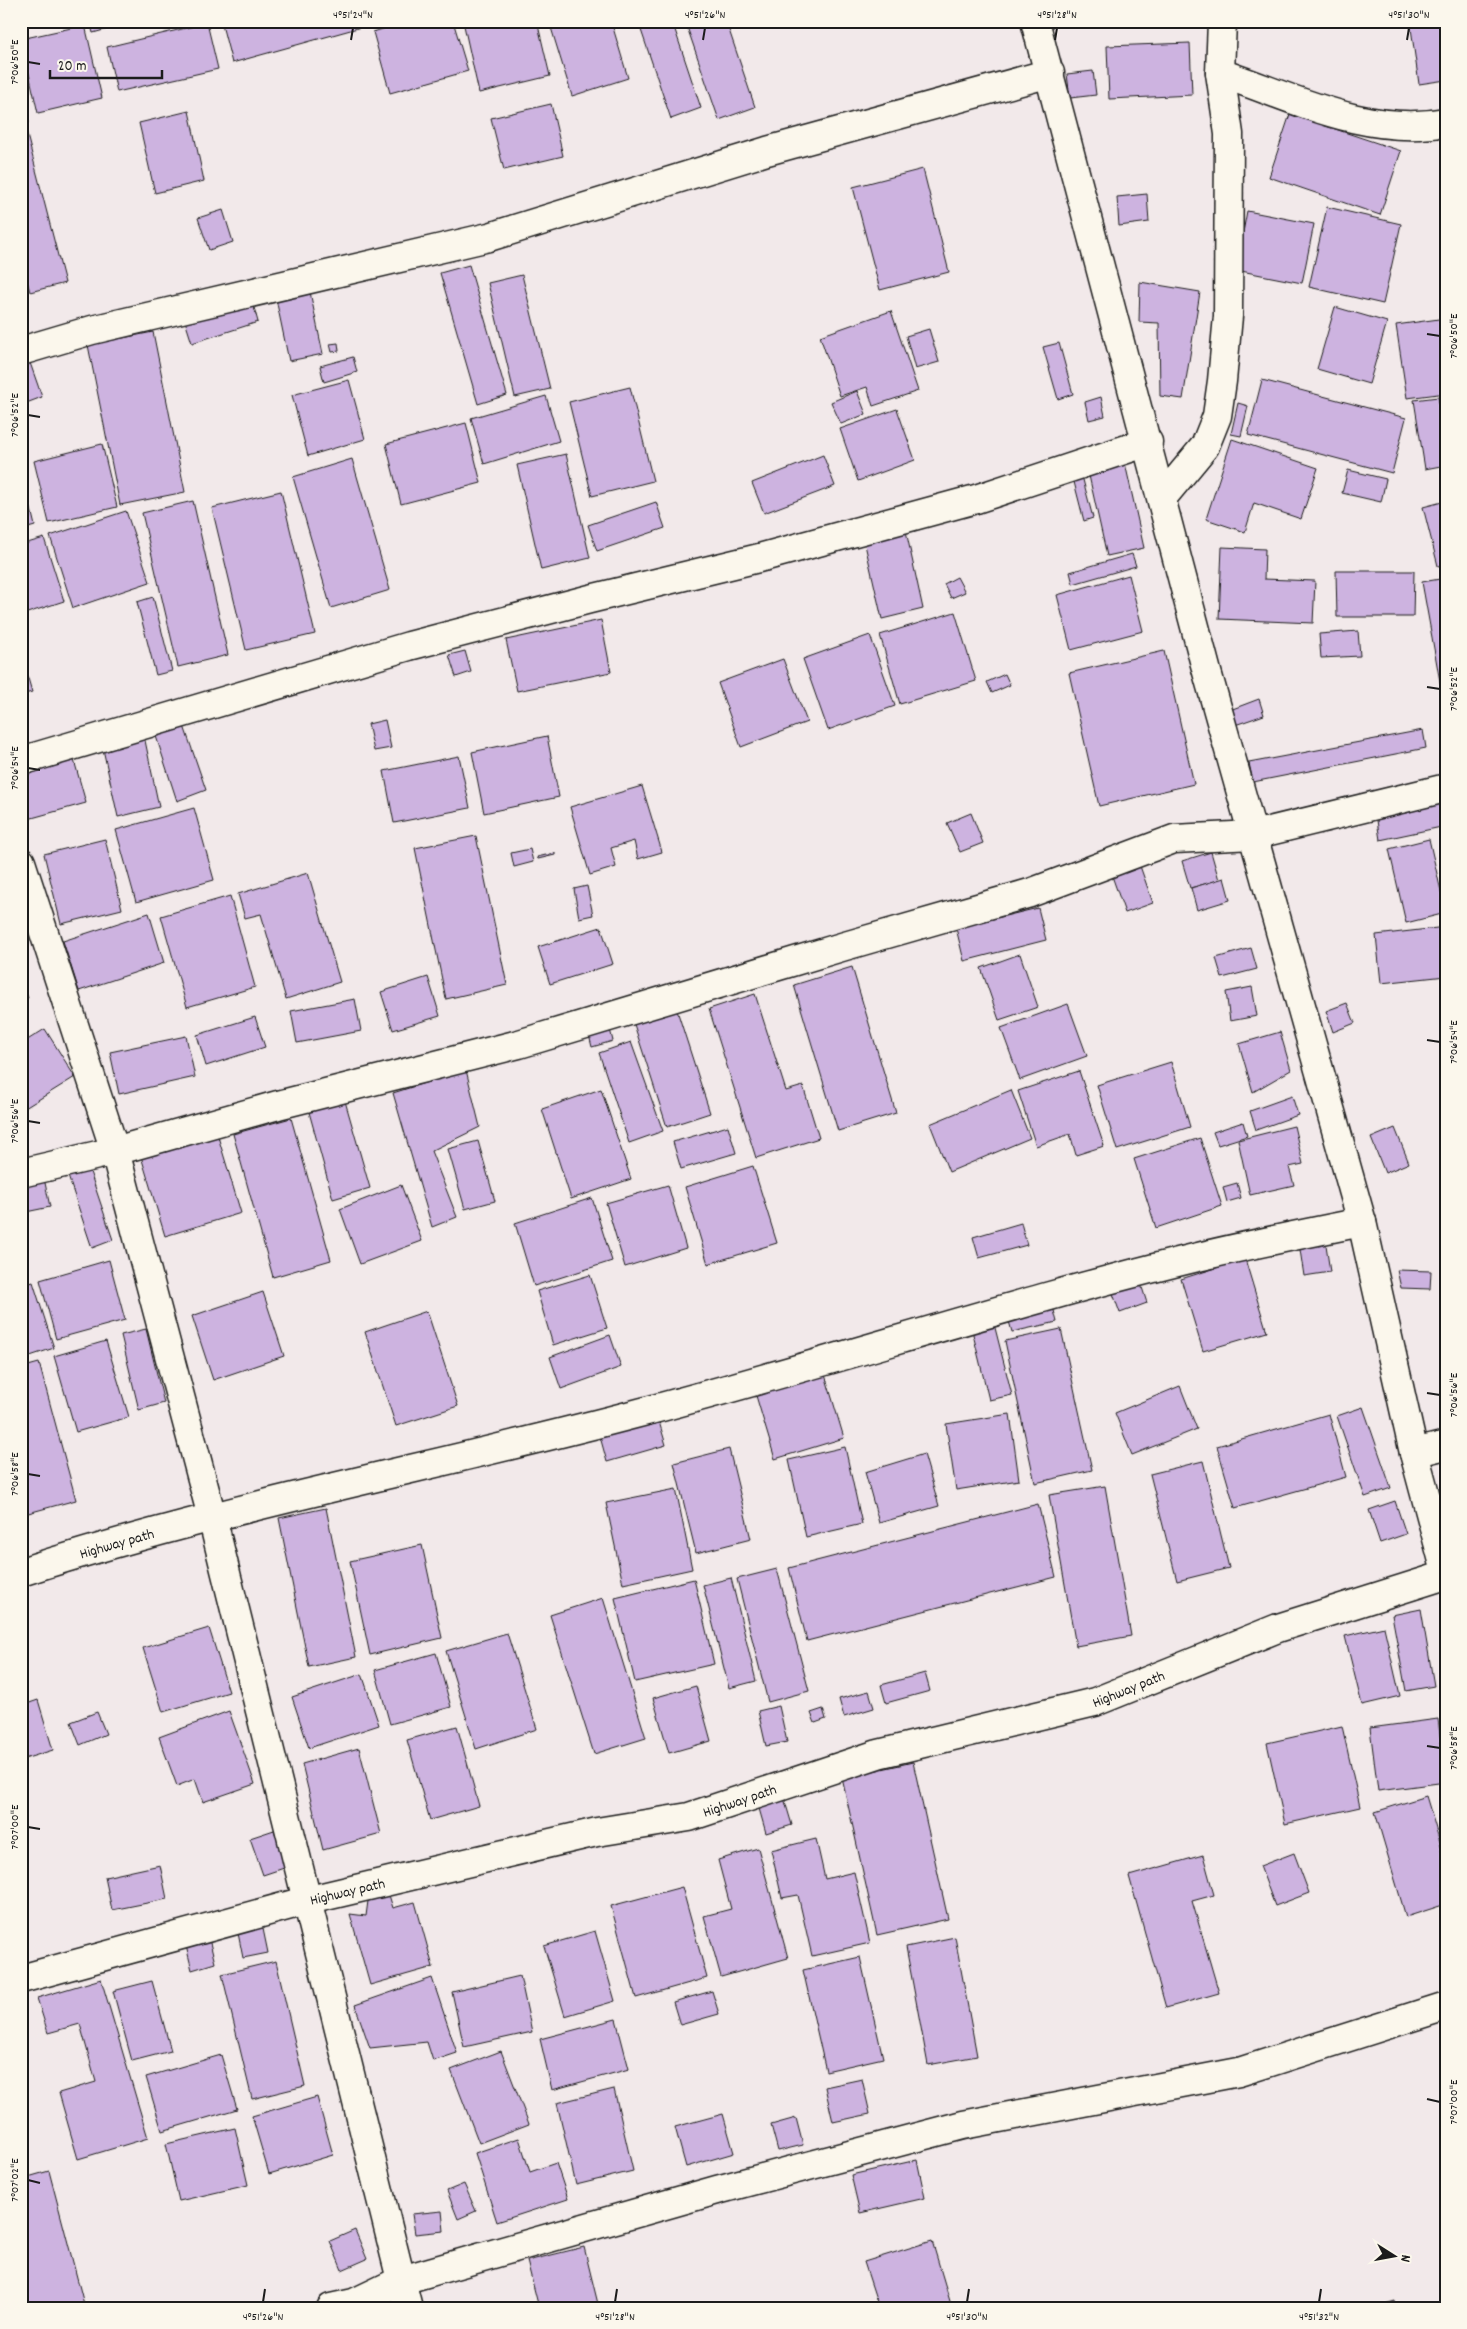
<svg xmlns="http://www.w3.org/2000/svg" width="1467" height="2329" font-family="Dekko,sans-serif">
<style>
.building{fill:#cdb3e0;stroke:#1c1c1c}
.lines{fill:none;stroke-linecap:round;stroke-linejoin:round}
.minor-casing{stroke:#1c1c1c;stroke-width:31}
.minor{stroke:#fbf7ec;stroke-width:28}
.ticks{fill:none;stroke:#1c1c1c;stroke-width:2}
.labels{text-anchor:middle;stroke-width:4;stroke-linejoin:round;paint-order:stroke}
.street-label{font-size:15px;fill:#1c1c1c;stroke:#fbf7ec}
.neatline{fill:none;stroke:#1c1c1c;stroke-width:2}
.ticks-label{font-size:12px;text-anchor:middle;fill:#1c1c1c}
</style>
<rect width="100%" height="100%" fill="#f2e9ea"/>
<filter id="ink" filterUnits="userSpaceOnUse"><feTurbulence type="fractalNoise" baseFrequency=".02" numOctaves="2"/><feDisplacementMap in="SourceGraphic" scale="10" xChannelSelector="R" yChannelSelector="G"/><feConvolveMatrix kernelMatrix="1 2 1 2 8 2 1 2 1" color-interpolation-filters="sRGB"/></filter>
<g filter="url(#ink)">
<g class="building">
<polygon points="90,21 137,21 93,33"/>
<polygon points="221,21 371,21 372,24 232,63"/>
<polygon points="409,21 453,21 468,71 390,93 373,32"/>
<polygon points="463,21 537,21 550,76 479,93"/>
<polygon points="549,21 611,21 628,78 572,96"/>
<polygon points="638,21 672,21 701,108 671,119"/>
<polygon points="685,21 726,21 755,107 719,120"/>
<polygon points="1173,21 1197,21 1195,27"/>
<polygon points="1410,21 1446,21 1446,80 1419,84"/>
<polygon points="207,23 218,69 117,92 107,47"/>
<polygon points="85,25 102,98 38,113 21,39"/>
<polygon points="1190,43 1192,95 1109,99 1107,46"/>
<polygon points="1093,71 1096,95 1070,98 1067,74"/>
<polygon points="21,87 29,123 21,124"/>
<polygon points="551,104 563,156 504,170 491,118"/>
<polygon points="189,111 204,181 155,193 139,123"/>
<polygon points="1290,114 1401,151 1380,215 1269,177"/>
<polygon points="26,131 65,283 30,292 21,258 21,132"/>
<polygon points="923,169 949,272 880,290 853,187"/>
<polygon points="1147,194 1149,222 1119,226 1117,197"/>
<polygon points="1327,207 1401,224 1383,304 1309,287"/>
<polygon points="223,210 233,242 209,250 198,218"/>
<polygon points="1247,211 1314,224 1302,283 1236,270"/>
<polygon points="469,265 507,395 478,404 440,273"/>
<polygon points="522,275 550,389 515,397 488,283"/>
<polygon points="1140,282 1200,292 1183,399 1160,396 1159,323 1139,322"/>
<polygon points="309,287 323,354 289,361 275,294"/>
<polygon points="252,300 258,322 192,343 185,321"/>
<polygon points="1335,307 1387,322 1369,384 1317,369"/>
<polygon points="891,311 918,391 873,406 867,387 840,396 820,336"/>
<polygon points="1446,318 1446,393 1407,398 1396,325"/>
<polygon points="929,329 939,362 915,369 906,336"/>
<polygon points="153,332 185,492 120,505 88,345"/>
<polygon points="338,343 339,351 332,352 330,344"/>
<polygon points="1059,343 1073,394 1058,399 1043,347"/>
<polygon points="28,357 42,397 21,405 21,359"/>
<polygon points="353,357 357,372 324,382 320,366"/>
<polygon points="349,380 365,439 308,456 292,395"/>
<polygon points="1262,380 1406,418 1392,473 1248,435"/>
<polygon points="630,387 653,481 592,496 569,402"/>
<polygon points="857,391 866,414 841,424 831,402"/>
<polygon points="546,396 559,441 484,464 471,418"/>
<polygon points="1101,397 1105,416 1089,420 1085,402"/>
<polygon points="1438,397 1441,415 1446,414 1446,465 1425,469 1414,400"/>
<polygon points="1238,403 1248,406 1241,436 1231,434"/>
<polygon points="897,409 915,460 858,481 840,429"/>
<polygon points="466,423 481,483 401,504 386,444"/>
<polygon points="1232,439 1318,468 1301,519 1254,503 1245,532 1206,519"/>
<polygon points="102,444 117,507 49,523 34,461"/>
<polygon points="566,454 590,558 541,570 517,465"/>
<polygon points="823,455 835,486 764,513 752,483"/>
<polygon points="352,459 390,590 331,608 293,477"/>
<polygon points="1125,463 1144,548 1107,556 1088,471"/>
<polygon points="21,467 35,526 21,530"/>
<polygon points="1348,470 1386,479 1381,502 1342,493"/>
<polygon points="1082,476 1093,518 1084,521 1073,478"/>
<polygon points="281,491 315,634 246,650 212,508"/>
<polygon points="193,501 228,655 178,667 142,513"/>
<polygon points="1446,501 1446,564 1438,566 1423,507"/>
<polygon points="656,502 665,528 597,551 588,525"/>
<polygon points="126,511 150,582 73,608 50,536"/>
<polygon points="906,531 923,609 882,619 864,540"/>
<polygon points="44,538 64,601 21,615 21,545"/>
<polygon points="1222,547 1265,549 1264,579 1315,581 1313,623 1219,619"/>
<polygon points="1132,554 1136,566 1073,584 1070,572"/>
<polygon points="1336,571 1414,571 1413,617 1337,617"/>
<polygon points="1129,575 1143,631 1071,650 1057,595"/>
<polygon points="957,577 965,592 951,598 944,584"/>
<polygon points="1446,578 1446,715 1422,582"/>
<polygon points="153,597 172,671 156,675 137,602"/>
<polygon points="955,612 976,681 900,704 880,635"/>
<polygon points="601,620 611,672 517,691 506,640"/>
<polygon points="1358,631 1360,656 1321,658 1319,634"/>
<polygon points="870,635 895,706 828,730 803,659"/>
<polygon points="465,651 471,672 456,677 449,655"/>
<polygon points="1164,651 1194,784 1099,806 1069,673"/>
<polygon points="783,659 807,722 741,747 718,683"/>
<polygon points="23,661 32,692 21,695 21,662"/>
<polygon points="1005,674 1010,685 992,693 987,682"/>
<polygon points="1259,699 1264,715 1235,725 1230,710"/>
<polygon points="385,720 391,748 374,751 368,724"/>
<polygon points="183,723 206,790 177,801 155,733"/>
<polygon points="1423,730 1426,748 1253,782 1249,763"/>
<polygon points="143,731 159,807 118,817 101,740"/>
<polygon points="547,736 559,797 484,813 472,752"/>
<polygon points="459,756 470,808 394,823 384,771"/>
<polygon points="74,760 86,803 21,821 21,774"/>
<polygon points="642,786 662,852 638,859 634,841 611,848 616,867 590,875 570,807"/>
<polygon points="1443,801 1446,826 1380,840 1376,814"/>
<polygon points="194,808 214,880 136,902 116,830"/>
<polygon points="971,813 983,843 960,852 947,823"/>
<polygon points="476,836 507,985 446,999 415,848"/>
<polygon points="105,839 122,909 61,924 44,854"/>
<polygon points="1429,839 1446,913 1406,923 1389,849"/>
<polygon points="530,849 533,862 514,867 511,853"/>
<polygon points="1211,852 1219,880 1190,888 1182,861"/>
<polygon points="555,853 555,855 538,859 537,857"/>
<polygon points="1140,866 1153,903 1125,913 1112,876"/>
<polygon points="308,873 340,982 286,999 261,914 245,918 238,894"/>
<polygon points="1224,878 1230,900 1197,910 1191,888"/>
<polygon points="587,886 593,915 579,918 574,889"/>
<polygon points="230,896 255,987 187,1007 161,916"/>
<polygon points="1038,908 1046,940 964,961 956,928"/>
<polygon points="149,913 164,963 79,991 63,941"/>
<polygon points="601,927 613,964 550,984 538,947"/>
<polygon points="1446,927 1446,976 1381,983 1376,935"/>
<polygon points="1251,948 1257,969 1222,978 1216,958"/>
<polygon points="1020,954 1038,1007 999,1020 981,968"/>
<polygon points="852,967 896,1113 838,1131 794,985"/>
<polygon points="428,977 440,1016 393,1030 381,992"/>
<polygon points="21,981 28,998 21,1000"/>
<polygon points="1252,987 1257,1016 1230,1021 1226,992"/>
<polygon points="755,994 786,1091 803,1086 819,1138 756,1158 709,1009"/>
<polygon points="355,999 361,1031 297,1043 291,1011"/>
<polygon points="1347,1003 1355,1023 1333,1032 1326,1011"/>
<polygon points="675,1004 710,1113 667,1127 632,1018"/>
<polygon points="1068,1004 1087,1056 1020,1080 1001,1028"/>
<polygon points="255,1017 265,1047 206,1066 197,1035"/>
<polygon points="608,1022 613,1041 592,1047 587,1027"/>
<polygon points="45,1029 75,1077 25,1108 21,1101 21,1044"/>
<polygon points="1280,1032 1291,1070 1253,1092 1239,1044"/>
<polygon points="186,1036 195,1077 119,1094 110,1052"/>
<polygon points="631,1042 663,1131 629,1143 599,1053"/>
<polygon points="1171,1062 1190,1127 1117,1150 1097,1085"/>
<polygon points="466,1070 480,1127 431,1151 457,1217 432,1227 393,1093"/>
<polygon points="1079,1071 1104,1146 1076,1155 1070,1134 1036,1146 1018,1091"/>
<polygon points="601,1089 631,1179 571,1199 542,1109"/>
<polygon points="1011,1090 1030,1138 949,1172 930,1124"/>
<polygon points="1292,1096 1298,1115 1256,1130 1250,1111"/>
<polygon points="345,1101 370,1188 333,1199 309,1112"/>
<polygon points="291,1118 331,1260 273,1277 233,1134"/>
<polygon points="1243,1122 1247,1136 1218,1145 1213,1132"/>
<polygon points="728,1126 736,1153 681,1169 673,1142"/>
<polygon points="1294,1126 1303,1164 1289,1167 1294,1185 1250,1195 1238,1140"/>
<polygon points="1395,1128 1409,1163 1385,1173 1371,1138"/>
<polygon points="216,1130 241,1213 165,1236 140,1153"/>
<polygon points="1200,1138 1222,1206 1156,1228 1134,1159"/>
<polygon points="478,1141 495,1201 465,1209 448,1149"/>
<polygon points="88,1166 113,1240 92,1248 67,1173"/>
<polygon points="753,1166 777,1243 708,1264 685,1187"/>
<polygon points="44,1178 50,1207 21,1213 21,1183"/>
<polygon points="1237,1183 1241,1198 1227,1202 1223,1187"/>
<polygon points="401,1185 422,1241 360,1264 340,1209"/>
<polygon points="668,1185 686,1248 625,1267 606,1203"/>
<polygon points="592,1198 612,1261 534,1286 515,1223"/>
<polygon points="1021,1223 1027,1245 979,1258 973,1237"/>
<polygon points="1325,1238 1330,1272 1304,1276 1299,1243"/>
<polygon points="1245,1259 1267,1332 1203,1351 1181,1279"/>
<polygon points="109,1260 125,1320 56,1339 40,1280"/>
<polygon points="1397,1270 1431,1271 1430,1289 1401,1288"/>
<polygon points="590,1275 607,1328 553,1345 537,1291"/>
<polygon points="1139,1278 1147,1303 1120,1313 1111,1288"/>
<polygon points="33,1282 54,1348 30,1356 21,1327 21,1286"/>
<polygon points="263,1292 284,1356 213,1380 192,1316"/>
<polygon points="1052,1303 1057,1322 1012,1332 1007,1314"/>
<polygon points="427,1311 458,1406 396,1426 365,1332"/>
<polygon points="993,1320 1012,1395 989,1400 971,1326"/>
<polygon points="146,1329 164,1403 139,1410 121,1335"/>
<polygon points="1061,1329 1092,1470 1035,1483 1005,1341"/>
<polygon points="610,1335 621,1367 561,1389 550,1357"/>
<polygon points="106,1341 129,1417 76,1432 54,1356"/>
<polygon points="39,1363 76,1500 21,1515 21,1368"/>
<polygon points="823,1368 844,1438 775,1459 754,1389"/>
<polygon points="1180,1386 1197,1429 1132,1455 1115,1413"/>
<polygon points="1363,1407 1391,1488 1365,1497 1337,1416"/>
<polygon points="1010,1414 1019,1480 956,1490 946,1424"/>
<polygon points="1329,1414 1346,1477 1235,1508 1217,1446"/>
<polygon points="657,1415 666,1445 607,1462 599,1433"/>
<polygon points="845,1447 862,1524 806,1537 789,1460"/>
<polygon points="729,1449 751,1539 696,1553 674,1463"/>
<polygon points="924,1454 939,1506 879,1523 865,1472"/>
<polygon points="1203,1461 1229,1568 1177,1581 1150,1474"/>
<polygon points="1105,1486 1131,1636 1076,1646 1049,1495"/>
<polygon points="676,1489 692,1569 623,1584 606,1503"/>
<polygon points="1395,1501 1406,1534 1380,1543 1369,1510"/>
<polygon points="1038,1504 1056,1577 807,1641 789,1568"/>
<polygon points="326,1508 356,1657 309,1667 279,1518"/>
<polygon points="422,1545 442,1638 370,1655 350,1561"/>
<polygon points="777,1569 809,1691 768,1702 737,1579"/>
<polygon points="731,1578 756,1681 729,1688 703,1585"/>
<polygon points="694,1579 714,1664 635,1682 615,1598"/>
<polygon points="603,1598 646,1738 594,1754 550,1615"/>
<polygon points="1421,1609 1434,1686 1406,1691 1392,1615"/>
<polygon points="1384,1627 1400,1696 1362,1705 1345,1636"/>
<polygon points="209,1628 229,1692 163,1712 143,1648"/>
<polygon points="507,1633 537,1729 476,1749 446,1651"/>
<polygon points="436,1653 451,1707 390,1724 375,1670"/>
<polygon points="925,1673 930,1691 886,1703 881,1685"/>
<polygon points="362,1674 379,1725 309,1748 292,1697"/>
<polygon points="696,1686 711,1741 669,1753 653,1698"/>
<polygon points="869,1691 874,1708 844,1717 839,1699"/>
<polygon points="38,1700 53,1750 21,1760 21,1706"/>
<polygon points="779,1706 787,1742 766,1746 758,1711"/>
<polygon points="823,1709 826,1719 815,1723 811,1713"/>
<polygon points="229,1711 255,1784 203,1802 195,1779 177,1786 159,1737"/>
<polygon points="97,1712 106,1734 80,1745 71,1722"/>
<polygon points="1438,1719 1446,1782 1378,1791 1370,1728"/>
<polygon points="457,1726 479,1806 430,1820 407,1740"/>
<polygon points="1342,1726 1360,1807 1285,1824 1267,1743"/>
<polygon points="359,1748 381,1834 323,1850 302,1764"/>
<polygon points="913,1762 948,1919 877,1935 842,1778"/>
<polygon points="1426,1796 1446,1862 1446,1904 1406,1917 1375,1812"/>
<polygon points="784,1798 792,1825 766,1833 758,1805"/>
<polygon points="274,1830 287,1867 263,1875 250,1838"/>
<polygon points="816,1839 825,1879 854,1872 870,1943 812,1956 798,1895 782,1898 771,1850"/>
<polygon points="758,1848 788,1958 721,1977 704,1916 731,1909 718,1860"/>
<polygon points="1294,1853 1309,1893 1275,1906 1260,1866"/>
<polygon points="1203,1855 1214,1895 1192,1901 1219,1993 1166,2008 1129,1876"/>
<polygon points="160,1865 167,1899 112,1910 105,1877"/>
<polygon points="682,1887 707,1978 636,1998 611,1906"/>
<polygon points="389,1895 393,1908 415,1902 433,1967 370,1985 350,1914 366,1916 368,1901"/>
<polygon points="262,1924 268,1953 243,1958 237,1928"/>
<polygon points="595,1931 615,2001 565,2016 544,1946"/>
<polygon points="955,1937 977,2056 928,2065 906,1947"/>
<polygon points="209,1939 215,1963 192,1970 186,1946"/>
<polygon points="860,1957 883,2058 826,2071 803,1970"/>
<polygon points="276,1961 305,2086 252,2099 222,1974"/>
<polygon points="520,1976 532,2032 464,2047 452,1992"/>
<polygon points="432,1978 457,2053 433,2061 427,2042 370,2048 355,2005"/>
<polygon points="101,1979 148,2138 78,2159 59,2093 96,2082 80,2024 48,2033 37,1998"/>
<polygon points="152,1981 171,2051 132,2061 113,1991"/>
<polygon points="712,1991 719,2014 680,2025 673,2002"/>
<polygon points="616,2019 629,2069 552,2090 540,2039"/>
<polygon points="501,2051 529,2124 479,2143 451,2070"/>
<polygon points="221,2055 237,2109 162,2131 146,2077"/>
<polygon points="862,2079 870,2114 833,2122 825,2087"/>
<polygon points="614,2089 633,2171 576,2185 557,2103"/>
<polygon points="317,2097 333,2155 269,2174 252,2116"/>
<polygon points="723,2114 734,2153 686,2167 675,2127"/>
<polygon points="796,2118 803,2145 778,2151 771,2125"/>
<polygon points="235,2128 248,2185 179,2201 166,2144"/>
<polygon points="519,2138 530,2172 556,2163 568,2199 497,2222 475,2153"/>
<polygon points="917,2160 925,2198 860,2213 851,2175"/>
<polygon points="49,2171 85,2308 22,2308 21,2179"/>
<polygon points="464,2184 476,2211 458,2219 447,2191"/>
<polygon points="442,2211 444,2231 415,2234 412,2214"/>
<polygon points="355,2230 367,2259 342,2270 330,2241"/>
<polygon points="932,2241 952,2308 879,2308 864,2262"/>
<polygon points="584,2247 599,2308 539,2308 527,2261"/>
<polygon points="1395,2301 1396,2308 1371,2308"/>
</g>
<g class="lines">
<defs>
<g id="minor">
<polyline points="1035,21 1207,672 1362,1222 1414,1453 1446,1572"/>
<path d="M1220 73C1292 97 1367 137 1446 122"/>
<polyline points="21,351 92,330 489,237 767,151 1050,73"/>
<polyline points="1162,498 1205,446 1217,416 1222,381 1228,316 1229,134 1220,73 1222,21"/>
<polyline points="21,761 409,646 590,599 763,557 976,499 1148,442"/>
<polyline points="21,862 115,1151 212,1517 408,2308"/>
<polyline points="21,1173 115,1151 278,1105 519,1044 845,946 1030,893 1174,839 1253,835 1446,788"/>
<polyline points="1414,1453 1446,1445"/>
<path id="s1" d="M21 1572C222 1507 431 1468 635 1414 824 1365 1009 1303 1198 1257 1252 1244 1307 1233 1362 1222"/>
<path id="s2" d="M21 1979 305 1901 597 1832 689 1817 878 1754 1095 1702 1278 1628 1446 1575"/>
<polyline points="331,2308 354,2303 402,2280 717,2190 963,2125 1239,2072 1446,2006"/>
</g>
</defs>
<use href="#minor" class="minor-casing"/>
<use href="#minor" class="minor"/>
</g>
</g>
<path class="ticks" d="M351 40 353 28M703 40 705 28M1055 40 1057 28M1407 40 1409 28M28 62 40 64M1427 334 1440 336M28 415 40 417M1427 687 1440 689M28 768 40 770M1427 1040 1440 1042M28 1121 40 1123M1427 1393 1440 1395M28 1474 40 1476M1427 1746 1440 1748M28 1827 40 1829M1427 2099 1440 2102M28 2180 40 2183M263 2302 265 2289M615 2302 617 2289M967 2302 969 2289M1319 2302 1321 2289"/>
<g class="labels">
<g class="street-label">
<text dy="5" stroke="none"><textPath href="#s1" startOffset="100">Highway path</textPath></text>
<text dy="5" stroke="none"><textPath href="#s2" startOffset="1146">Highway path</textPath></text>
<text dy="5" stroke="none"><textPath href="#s2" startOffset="741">Highway path</textPath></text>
<text dy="5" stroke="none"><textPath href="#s2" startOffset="338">Highway path</textPath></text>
</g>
</g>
<rect width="1467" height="2329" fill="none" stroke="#fbf7ec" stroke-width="55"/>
<g transform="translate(1394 2256) rotate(101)" stroke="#fbf7ec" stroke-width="4" paint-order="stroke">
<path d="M0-4L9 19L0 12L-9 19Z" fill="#1c1c1c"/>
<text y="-8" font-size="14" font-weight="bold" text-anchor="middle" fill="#1c1c1c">N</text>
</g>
<path d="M50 70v8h112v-8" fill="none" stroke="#1c1c1c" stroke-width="2.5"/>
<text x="58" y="70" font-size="15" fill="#1c1c1c" stroke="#fbf7ec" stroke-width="4" paint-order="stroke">20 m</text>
<rect x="28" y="28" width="1412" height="2274" class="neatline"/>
<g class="ticks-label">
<text x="353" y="18">4°51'24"N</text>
<text x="705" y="18">4°51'26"N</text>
<text x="1057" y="18">4°51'28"N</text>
<text x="1409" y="18">4°51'30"N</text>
<text transform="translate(14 62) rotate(-90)" y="4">7°06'50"E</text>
<text transform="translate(1453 336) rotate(-90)" y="4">7°06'50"E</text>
<text transform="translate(14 415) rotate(-90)" y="4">7°06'52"E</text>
<text transform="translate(1453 689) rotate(-90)" y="4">7°06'52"E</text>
<text transform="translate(14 768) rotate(-90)" y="4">7°06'54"E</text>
<text transform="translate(1453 1042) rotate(-90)" y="4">7°06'54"E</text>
<text transform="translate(14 1121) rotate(-90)" y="4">7°06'56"E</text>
<text transform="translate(1453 1395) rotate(-90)" y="4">7°06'56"E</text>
<text transform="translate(14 1474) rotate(-90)" y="4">7°06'58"E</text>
<text transform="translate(1453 1748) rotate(-90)" y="4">7°06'58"E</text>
<text transform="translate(14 1827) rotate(-90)" y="4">7°07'00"E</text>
<text transform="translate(1453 2102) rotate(-90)" y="4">7°07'00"E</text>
<text transform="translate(14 2180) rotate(-90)" y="4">7°07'02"E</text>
<text x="263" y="2320">4°51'26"N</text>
<text x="615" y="2320">4°51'28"N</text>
<text x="967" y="2320">4°51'30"N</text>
<text x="1319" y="2320">4°51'32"N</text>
</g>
</svg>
